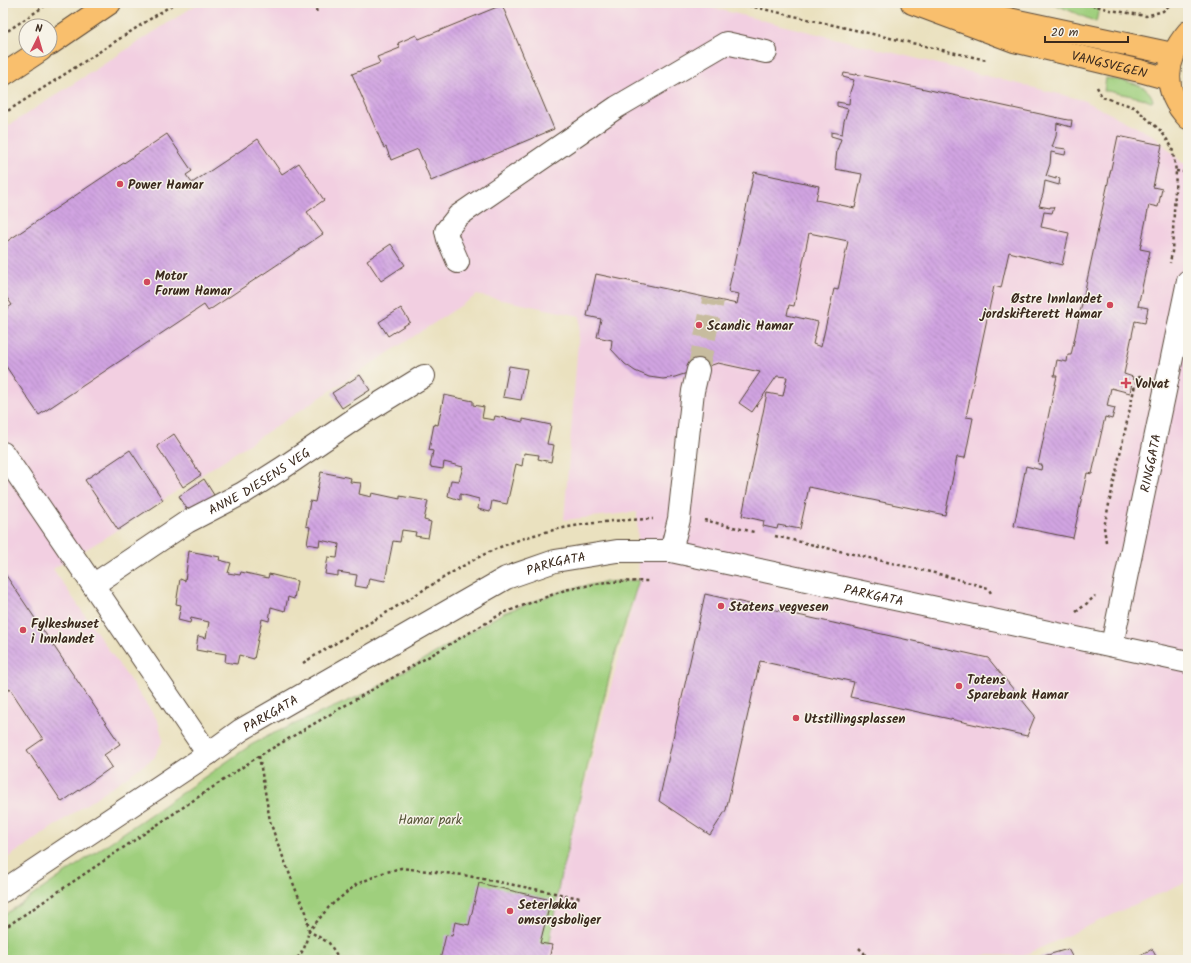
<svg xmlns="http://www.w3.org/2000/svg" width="1191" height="963" font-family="Kalam,sans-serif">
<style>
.built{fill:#f2cfe1}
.green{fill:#9fcf7d;stroke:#6d7c4e}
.building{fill:url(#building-back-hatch);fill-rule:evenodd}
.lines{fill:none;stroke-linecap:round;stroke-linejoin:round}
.minor-tunnel{stroke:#c7bc9f;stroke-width:22;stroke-dasharray:22 11;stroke-linecap:butt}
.minor-casing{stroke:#554536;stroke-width:24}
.highway-casing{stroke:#554536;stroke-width:24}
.path{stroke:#554536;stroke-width:2.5;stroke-dasharray:3 3;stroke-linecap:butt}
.minor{stroke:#fff;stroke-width:22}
.highway{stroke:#f9bf6d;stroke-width:22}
.poi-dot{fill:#d1495b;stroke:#f7f3e8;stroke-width:1.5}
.labels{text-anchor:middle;stroke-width:3;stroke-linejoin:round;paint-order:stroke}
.street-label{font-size:13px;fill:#3b2a1e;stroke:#f7f3e8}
.poi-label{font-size:13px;font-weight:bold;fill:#3b2a1e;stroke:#f7f3e8;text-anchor:start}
.park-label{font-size:13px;fill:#545336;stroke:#f7f3e8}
</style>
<defs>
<pattern id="building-back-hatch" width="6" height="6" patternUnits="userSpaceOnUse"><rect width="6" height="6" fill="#d1a4e2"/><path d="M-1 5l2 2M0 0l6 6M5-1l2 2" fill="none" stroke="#ab86b7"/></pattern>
</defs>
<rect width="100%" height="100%" fill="#f7f3e8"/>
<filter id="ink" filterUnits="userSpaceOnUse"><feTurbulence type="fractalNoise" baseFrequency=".025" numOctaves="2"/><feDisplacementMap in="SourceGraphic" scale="8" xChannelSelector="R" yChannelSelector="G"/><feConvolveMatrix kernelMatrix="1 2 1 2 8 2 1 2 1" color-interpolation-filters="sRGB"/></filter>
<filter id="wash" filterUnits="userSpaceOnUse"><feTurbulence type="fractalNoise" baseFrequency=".012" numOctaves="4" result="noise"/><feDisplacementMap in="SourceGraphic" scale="16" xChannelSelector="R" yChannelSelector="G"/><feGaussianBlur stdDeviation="0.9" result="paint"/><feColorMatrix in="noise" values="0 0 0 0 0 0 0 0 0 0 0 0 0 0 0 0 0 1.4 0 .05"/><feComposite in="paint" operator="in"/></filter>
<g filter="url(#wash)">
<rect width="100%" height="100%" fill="#eae1bf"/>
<polygon class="built" points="199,3 693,3 1083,100 1156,137 1182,163 1188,164 1188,881 1160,893 1023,956 985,955 960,960 547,960 560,879 639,580 637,512 564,520 580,316 477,295 100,541 53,569 158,721 163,740 154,758 3,861 3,129"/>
<g class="green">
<polygon points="1052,3 1072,3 1099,8 1096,22"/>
<path d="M1106 78C1121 81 1150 82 1153 101L1151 102 1141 98 1108 91H1104Z"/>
<polygon points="639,580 613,662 560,879 547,960 3,960 3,916 251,745 272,734 371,691 503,613 565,590 606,582"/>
</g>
<g id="blocks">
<g class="building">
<polygon points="502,5 554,129 431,181 418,149 391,160 386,147 384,148 352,74 380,63 377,57 400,48 398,43 416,35 419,39"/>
<path d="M844 73 855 75 856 74 1068 120H1072L1071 127 1057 123 1056 136 1052 147 1066 149 1065 155 1051 152 1050 164 1046 176 1056 179V177L1060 178 1059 185 1045 181 1043 194 1039 206 1050 208V207H1054L1052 213 1044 212 1041 227 1069 233 1062 265 1009 252 1001 288 994 286 966 417 973 418 965 458 957 457 945 515 809 487 800 529 778 525 777 529 763 526 764 521 742 516 767 393 783 396 787 377 777 376 752 412 739 403 760 372 718 363 675 377 663 379 649 377 635 371 625 364 611 349 612 340 597 337 601 319 587 316 596 274 737 304 739 294 728 292 754 172 819 186 816 200 855 208 862 174 835 169 837 150 841 139 831 136V132L842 134 844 121 848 109 837 106V102L849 104 850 92 854 80 843 77ZM809 233 848 241 838 290 834 289 821 347 813 344 818 322 787 315 789 305 794 306Z"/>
<polygon points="167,134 192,171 186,175 192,183 258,139 282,174 299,163 324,200 307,212 323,234 208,311 204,305 39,415 3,362 3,311 12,305 3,292 3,244"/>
<polygon points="1118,136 1162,145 1153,187 1162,189 1158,207 1149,205 1140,249 1150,251 1138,306 1148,308 1145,323 1135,321 1124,374 1133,377 1130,393 1111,388 1107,406 1115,408 1112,419 1105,417 1092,474 1087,473 1073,538 1014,526 1026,466 1041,470 1042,464 1038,464 1057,376 1054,376 1057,360 1067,362 1068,355 1071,355"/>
<polygon points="391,244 405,265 381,281 367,260"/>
<polygon points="401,308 410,322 388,336 379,322"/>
<polygon points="509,366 527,369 521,400 503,397"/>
<polygon points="360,375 370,390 342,408 332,393"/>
<polygon points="444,395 473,401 473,405 484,407 482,418 494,420 495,416 523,422 523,419 551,425 547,444 554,445 551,462 538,459 539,455 524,453 522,466 516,464 507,504 492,501 490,512 478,509 479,499 460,494 460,500 448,496 451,480 459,481 463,467 444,462 443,469 430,467 433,451 429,450 434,424 438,425"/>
<polygon points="174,434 201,475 183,487 157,446"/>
<polygon points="130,450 163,500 118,530 85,480"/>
<polygon points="321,472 351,478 350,482 361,483 359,494 371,497 372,493 400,499 400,496 428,501 424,520 431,522 428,538 415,536 416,532 402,530 400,542 393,541 385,581 369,578 367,588 355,586 357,575 338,572 338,576 325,574 328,557 337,558 339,544 320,540 319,546 307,544 310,527 306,526 310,501 315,502"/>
<polygon points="204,479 214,495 189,512 179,496"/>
<polygon points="189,551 220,557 219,560 231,563 228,573 240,575 241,572 268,578 269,574 297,581 294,599 288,597 285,611 271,607 269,621 262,619 254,659 239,655 237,664 225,662 226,654 207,651 207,652 196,650 198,636 206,638 209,622 191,618 190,623 178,620 181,605 176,604 180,579 185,581"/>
<polygon points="3,571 120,744 104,755 112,767 62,802 27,750 43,739 10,689 3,693"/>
<polygon points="705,594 988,658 1035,716 1027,736 850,697 854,682 760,661 726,810 710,835 659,801"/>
<polygon points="479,883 551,900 540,943 552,945 549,960 440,960 446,935 452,936 455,922 469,925"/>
<polygon points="1068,949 1074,960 1034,960 1034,959"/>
<polygon points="1152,949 1158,960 1134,960"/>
</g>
</g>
</g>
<g filter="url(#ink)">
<use href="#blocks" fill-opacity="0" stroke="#554536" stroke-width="1"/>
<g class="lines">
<polyline class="minor-tunnel" points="698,370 713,300"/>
<defs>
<g id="minor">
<polyline points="458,262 448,239 446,231 458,216 617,107 726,43 766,52"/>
<polyline points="3,453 208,754"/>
<polyline points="671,551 679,519 693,391 698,370"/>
<path id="s1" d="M93 585 187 522 243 493 284 467 359 416 424 376"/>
<path id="s2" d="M1112 645 1188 281"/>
<path id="s3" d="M3 891 208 754 241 730 506 578 555 561 617 551H671L1188 662"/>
</g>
<g id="highway">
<path id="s4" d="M912 3 1014 41 1140 71 1169 79"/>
<polyline points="961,11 1004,18 1173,54"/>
<path d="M1188 32C1164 60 1162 91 1188 118"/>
<polyline points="50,44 110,3"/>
<polyline points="3,75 41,50"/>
</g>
</defs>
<use href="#minor" class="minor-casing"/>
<use href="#highway" class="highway-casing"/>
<g class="path">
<polyline points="315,3 317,14"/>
<polyline points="737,3 986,60"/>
<polyline points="1086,3 1110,10 1146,16 1163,11 1172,3"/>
<polyline points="3,34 49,3"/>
<polyline points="1097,87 1102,97 1134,107 1161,131 1172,147 1176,171 1172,252 1170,263"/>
<polyline points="3,114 175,3"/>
<polyline points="1176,171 1185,172"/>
<polyline points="704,520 754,532"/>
<polyline points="775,536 943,575 988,588 991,593"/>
<polyline points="1106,542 1104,527 1135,385 1141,374"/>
<polyline points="1076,612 1085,605 1095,596"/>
<path d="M303 663C344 638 385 614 425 589 452 573 478 555 508 544 553 526 605 520 653 519"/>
<polyline points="259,756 270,821 276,839 297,893 306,912 309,931 304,949 296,960"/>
<polyline points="3,929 259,756 503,613 565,590 606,582 649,581"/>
<polyline points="859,948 864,953 867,960"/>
<polyline points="340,960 329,943 309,931 329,907 357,884 383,873 401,868 463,875 580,898"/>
</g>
<use href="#minor" class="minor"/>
<use href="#highway" class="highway"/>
</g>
</g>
<g class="poi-dot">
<circle cx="120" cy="184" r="4"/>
<circle cx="147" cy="282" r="4"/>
<circle cx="1110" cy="305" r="4"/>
<circle cx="699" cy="325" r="4"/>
<path d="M1124 377h4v4h4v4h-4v4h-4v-4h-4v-4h4z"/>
<circle cx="721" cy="606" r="4"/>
<circle cx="23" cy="630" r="4"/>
<circle cx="959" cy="686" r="4"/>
<circle cx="796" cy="718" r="4"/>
<circle cx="510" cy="911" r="4"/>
</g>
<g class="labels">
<g class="street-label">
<text dy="5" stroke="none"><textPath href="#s4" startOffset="207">VANGSVEGEN</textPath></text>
<text dy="5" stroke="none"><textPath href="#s2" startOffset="186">RINGGATA</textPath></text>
<text dy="5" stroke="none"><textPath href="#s1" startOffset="196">ANNE DIESENS VEG</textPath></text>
<text dy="5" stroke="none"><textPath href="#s3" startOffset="645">PARKGATA</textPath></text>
<text dy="5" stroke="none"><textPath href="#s3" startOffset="969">PARKGATA</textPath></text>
<text dy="5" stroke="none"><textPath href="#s3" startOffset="321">PARKGATA</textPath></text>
</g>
<g class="poi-label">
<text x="128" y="189">Power Hamar</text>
<text x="155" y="280">Motor<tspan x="155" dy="15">Forum Hamar</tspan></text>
<text x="1102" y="303" text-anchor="end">Østre Innlandet<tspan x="1102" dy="15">jordskifterett Hamar</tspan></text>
<text x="707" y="330">Scandic Hamar</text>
<text x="1135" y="388">Volvat</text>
<text x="729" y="611">Statens vegvesen</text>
<text x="31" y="628">Fylkeshuset<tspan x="31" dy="15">i Innlandet</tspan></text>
<text x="967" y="684">Totens<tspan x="967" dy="15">Sparebank Hamar</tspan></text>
<text x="804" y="723">Utstillingsplassen</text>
<text x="518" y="909">Seterløkka<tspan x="518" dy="15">omsorgsboliger</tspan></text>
</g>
<g class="park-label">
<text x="430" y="824">Hamar park</text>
</g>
</g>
<rect width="1191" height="963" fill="none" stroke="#f7f3e8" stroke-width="16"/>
<g transform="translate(38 38) rotate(5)"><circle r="19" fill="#f7f3e8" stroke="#aca397"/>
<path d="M0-3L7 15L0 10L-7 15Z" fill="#d1495b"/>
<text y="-6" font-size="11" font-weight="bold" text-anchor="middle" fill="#3b2a1e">N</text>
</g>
<path d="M1045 36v6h83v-6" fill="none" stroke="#3b2a1e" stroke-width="2"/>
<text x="1051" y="36" font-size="12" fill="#3b2a1e" stroke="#f7f3e8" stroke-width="3" paint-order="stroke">20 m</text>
</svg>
